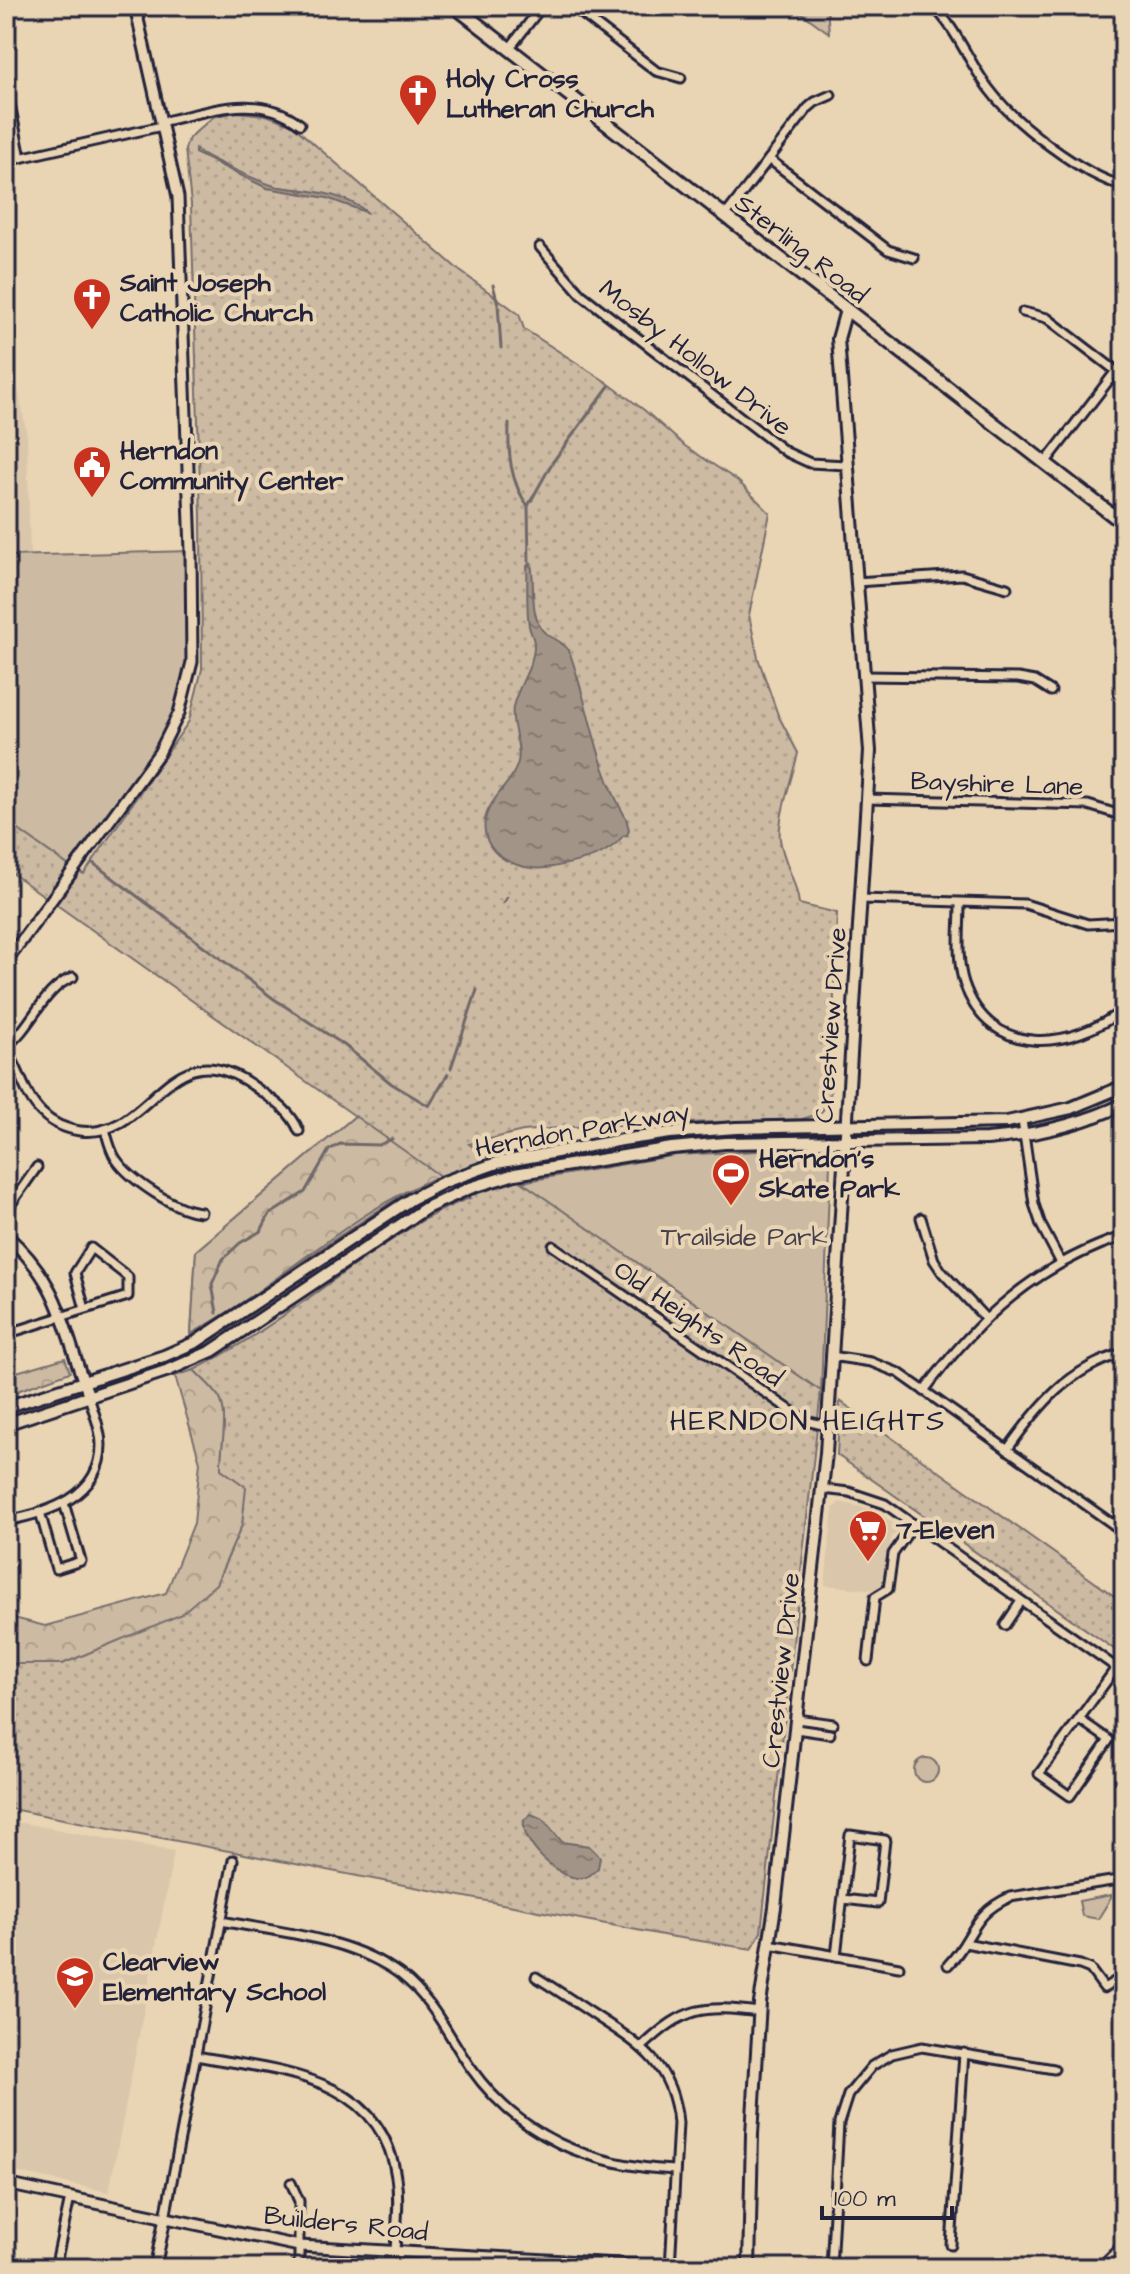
<svg xmlns="http://www.w3.org/2000/svg" width="1130" height="2274" font-family="'Architects Daughter',sans-serif">
<style>
.built{fill:#dac6aa}
.grass{fill:url(#grass-dots);stroke:#776e6e;stroke-width:2}
.forest{fill:url(#forest-crowns);stroke:#776e6e;stroke-width:2}
.green{fill:#ccbaa2;stroke:#776e6e;stroke-width:2}
.water{fill:url(#water-ripples);stroke:#6f6769;stroke-width:2}
.lines{fill:none;stroke-linecap:round;stroke-linejoin:round}
.stream{stroke:#6f6769;stroke-width:3}
.minor-casing{stroke:#22223b;stroke-width:13}
.tertiary-casing{stroke:#22223b;stroke-width:15}
.secondary-casing{stroke:#22223b;stroke-width:16}
.primary-casing{stroke:#22223b;stroke-width:17}
.minor{stroke:#e9d4b3;stroke-width:7}
.tertiary{stroke:#e9d4b3;stroke-width:9}
.secondary{stroke:#e9d4b3;stroke-width:10}
.primary{stroke:#e9d4b3;stroke-width:11}
.labels{text-anchor:middle;stroke-width:8;stroke-linejoin:round;paint-order:stroke}
.poi-label{font-size:26px;font-weight:bold;fill:#22223b;stroke:#e9d4b3;text-anchor:start}
.street-label{font-size:26px;fill:#22223b;stroke:#e9d4b3}
.park-label{font-size:26px;fill:#444050;stroke:#e9d4b3}
.neighbourhood-label{font-size:28px;letter-spacing:2px;fill:#22223b;stroke:#e9d4b3}
</style>
<defs>
<pattern id="grass-dots" width="8" height="8" patternUnits="userSpaceOnUse" patternTransform="scale(2)"><rect width="8" height="8" fill="#ccbaa2"/><path d="M2 2h.1M6 6h.1" fill="none" stroke="#afa08c" stroke-width="1.8" stroke-linecap="round"/></pattern>
<pattern id="forest-crowns" width="20" height="18" patternUnits="userSpaceOnUse" patternTransform="scale(2)"><rect width="20" height="18" fill="#ccbaa2"/><path d="M2 6a3 3 0 1 1 6 0M12 15a3 3 0 1 1 6 0" fill="none" stroke="#afa08c"/></pattern>
<pattern id="water-ripples" width="26" height="14" patternUnits="userSpaceOnUse" patternTransform="scale(2)"><rect width="26" height="14" fill="#a29588"/><path d="M2 4q2-2 4 0t4 0M15 11q2-2 4 0t4 0" fill="none" stroke="#847970"/></pattern>
</defs>
<rect width="100%" height="100%" fill="#e9d4b3"/>
<filter id="ink" filterUnits="userSpaceOnUse"><feTurbulence type="fractalNoise" baseFrequency=".0125" numOctaves="2"/><feDisplacementMap in="SourceGraphic" scale="16" xChannelSelector="R" yChannelSelector="G"/><feConvolveMatrix kernelMatrix="1 2 1 2 8 2 1 2 1" color-interpolation-filters="sRGB"/></filter>
<g filter="url(#ink)">
<g class="built">
<polygon points="6,324 27,436 30,555 6,556"/>
<polygon points="839,1502 871,1509 901,1528 892,1537 882,1585 876,1590 825,1585 833,1509"/>
<polygon points="6,1820 174,1851 109,2192 6,2170"/>
</g>
<g class="grass">
<path d="M236 112 266 115 291 124 460 271 519 314 524 329 605 381 644 410 685 446 738 481 770 513 749 615 758 658 778 715 798 753C793 775 777 819 780 839 783 862 797 881 799 904L837 913 830 1102 819 1114 802 1119 572 1127 523 1131 469 1144 821 1391 761 1932 752 1949 668 1936 6 1808V1664H62L119 1640 216 1584 242 1525 245 1487 221 1469C220 1448 229 1417 220 1399 214 1388 202 1379 194 1370 256 1339 312 1294 369 1255 402 1233 433 1211 470 1198L440 1176 417 1185 273 1280 223 1317 191 1334 196 1251 355 1116 6 869V821L75 870 84 874 189 721 202 669 201 516 191 204 185 149 189 138 213 117Z"/>
<polygon points="840,1401 1124,1603 1124,1656 837,1455"/>
</g>
<g class="forest">
<path d="M355 1116 440 1176C351 1210 275 1289 191 1334L196 1251Z"/>
<polygon points="65,1358 70,1372 6,1395 6,1375"/>
<path d="M194 1370C202 1379 214 1388 220 1399 229 1417 220 1448 221 1469L246 1487 242 1525 216 1584 180 1615 62 1664H6V1616L45 1626 166 1593 194 1523 200 1462 175 1376Z"/>
</g>
<g class="green">
<polygon points="792,6 827,6 829,33"/>
<polygon points="191,551 194,642 177,718 143,775 75,870 6,821 6,556"/>
<path d="M780 1150C798 1150 821 1144 830 1164L821 1391 522 1182 676 1155Z"/>
<circle cx="926" cy="1770" r="12"/>
<polygon points="1111,1895 1111,1898 1098,1919 1082,1916 1079,1901"/>
</g>
<g class="water">
<path d="M195 149C207 158 265 185 280 187 310 191 343 192 368 213L327 198 267 188 195 153Z"/>
<path d="M531 563C535 583 530 609 540 627 547 639 562 639 569 651 590 708 595 765 626 818L629 830 627 835 623 836C607 857 578 862 553 867 527 872 490 862 485 832 480 803 512 787 518 762 522 744 510 726 513 707 517 687 535 665 534 644 534 638 530 632 529 626 526 606 528 586 527 566Z"/>
<path d="M531 1814 543 1819 562 1842 589 1846 600 1857 598 1868C594 1872 589 1878 582 1878 559 1880 520 1843 524 1820Z"/>
</g>
<g class="lines">
<g class="stream">
<polyline points="493,285 498,304 501,348"/>
<path d="M509 424C508 453 510 482 528 506"/>
<polyline points="529,564 528,506 552,463 609,386"/>
<polyline points="93,863 274,999 344,1045 392,1084 429,1106 448,1074"/>
<polyline points="503,903 507,897"/>
<polyline points="451,1068 477,990"/>
<polyline points="217,1313 212,1284 223,1259 240,1243 261,1231 269,1215 305,1192 329,1150 340,1144 379,1145 392,1139"/>
</g>
<defs>
<g id="minor">
<polyline points="572,6 656,71 681,78"/>
<path d="M933 6C957 29 969 63 989 89 1014 123 1083 176 1124 186"/>
<polyline points="509,49 542,6"/>
<polyline points="6,84 21,158"/>
<path d="M161 122C208 112 258 91 300 124"/>
<polyline points="769,159 888,250 914,258"/>
<polyline points="6,161 162,126"/>
<polyline points="725,216 808,108 815,102 831,95"/>
<polyline points="540,247 581,294 786,452 810,463 846,465"/>
<polyline points="1023,312 1047,318 1124,377"/>
<polyline points="1045,463 1116,371"/>
<polyline points="856,582 962,575 1007,588"/>
<polyline points="863,676 1018,678 1035,681 1051,691"/>
<polyline points="867,799 1088,805 1124,816"/>
<polyline points="861,899 1025,904 1088,924 1124,922"/>
<path d="M960 903C960 929 956 958 964 983 990 1060 1072 1050 1124 1009"/>
<path d="M6 1046C33 1027 41 990 73 977"/>
<path d="M6 1049C20 1069 24 1096 42 1113 52 1123 66 1129 80 1131 153 1140 167 1026 252 1085 271 1099 290 1109 299 1131"/>
<polyline points="1022,1120 1034,1204 1041,1225 1061,1263"/>
<path d="M105 1129C108 1140 110 1150 116 1159 130 1180 177 1211 201 1212"/>
<polyline points="6,1211 37,1167"/>
<polyline points="921,1218 934,1260 942,1272 985,1318"/>
<polyline points="553,1246 806,1421 827,1426"/>
<polyline points="6,1334 128,1296 128,1277 91,1248 75,1273 85,1309"/>
<polyline points="831,1356 871,1362 899,1373 1124,1532"/>
<path d="M924 1391C978 1318 1036 1265 1124 1236"/>
<path d="M1007 1450C1039 1405 1069 1368 1124 1353"/>
<polyline points="822,1489 849,1492 885,1504 1124,1673"/>
<polyline points="40,1512 56,1569 81,1561 64,1503"/>
<path d="M6 1521C48 1513 101 1497 101 1445 101 1428 93 1412 89 1396"/>
<polyline points="1114,1525 1124,1510"/>
<polyline points="1005,1625 1021,1601"/>
<polyline points="868,1661 875,1597 888,1589 893,1554 914,1524"/>
<polyline points="797,1719 833,1724"/>
<polyline points="1079,1719 1109,1740 1070,1796 1039,1774 1116,1668"/>
<polyline points="796,1729 830,1734"/>
<path d="M221 1921C282 1933 350 1937 401 1975 433 2000 448 2035 470 2067 520 2138 591 2166 675 2170"/>
<polyline points="965,1943 1080,1965 1090,1969 1104,1988 1124,1976"/>
<polyline points="769,1944 899,1967"/>
<polyline points="836,1956 850,1835 885,1840 878,1903 843,1899"/>
<path d="M948 1965C975 1937 970 1915 1010 1897L1124 1879"/>
<path d="M536 1977C557 1990 578 2004 599 2018 644 2047 673 2067 678 2123L670 2268"/>
<path d="M642 2047C686 2006 702 2005 760 2012"/>
<path d="M196 2056C276 2071 382 2074 396 2177 400 2202 396 2227 395 2252"/>
<polyline points="291,2183 299,2201 299,2268"/>
<polyline points="165,2218 233,1860"/>
<polyline points="951,2245 964,2053"/>
<polyline points="55,2268 70,2198"/>
<polyline points="454,2268 455,2255"/>
<polyline points="831,2268 839,2123 848,2095 872,2066 892,2054 922,2047 1054,2069"/>
<polyline points="1099,2268 1124,2244"/>
</g>
<g id="tertiary">
<polyline points="6,962 159,753 179,713 192,662 191,551 178,197 135,6"/>
<path d="M6 1235C63 1285 63 1331 89 1396"/>
<polyline points="6,2184 299,2246 687,2268"/>
<polyline points="155,2268 165,2218"/>
</g>
<g id="secondary">
<polyline points="6,1407 164,1356 196,1342 411,1199 444,1182 497,1163 622,1140 670,1133 736,1128 1007,1122 1071,1108 1124,1086"/>
<path d="M6 1424 169 1370 212 1351 426 1208 470 1188 515 1174 672 1148 725 1143 987 1139C1035 1135 1080 1125 1124 1104"/>
<polyline points="749,2268 752,2134 760,2003 775,1907 826,1453 870,751 838,339 846,310"/>
</g>
<polyline id="primary" points="454,6 1124,524"/>
</defs>
<use href="#minor" class="minor-casing"/>
<use href="#tertiary" class="tertiary-casing"/>
<use href="#secondary" class="secondary-casing"/>
<use href="#primary" class="primary-casing"/>
<use href="#minor" class="minor"/>
<use href="#tertiary" class="tertiary"/>
<use href="#secondary" class="secondary"/>
<use href="#primary" class="primary"/>
</g>
</g>
<defs>
<symbol id="church-pin" viewBox="-11 -11 22 30"><path d="M0 17L-7.5 6A9.5 9.5 0 1 1 7.5 6Z" fill="#c8321e" stroke="#e9d4b3"/><path d="M-1.2-6h2.4v3.5h3.3v2.4h-3.3V6h-2.4V-.1h-3.3v-2.4h3.3Z" fill="#fff"/></symbol>
<symbol id="civic-pin" viewBox="-11 -11 22 30"><path d="M0 17L-7.5 6A9.5 9.5 0 1 1 7.5 6Z" fill="#c8321e" stroke="#e9d4b3"/><path d="M-.6-6.5H3V-4.5H.6V-3L4-1V1h2V6H-6V1h2V-1L-.6-3ZM-1.2 2.5V6h2.4V2.5Z" fill="#fff"/></symbol>
<symbol id="stadium-pin" viewBox="-11 -11 22 30"><path d="M0 17L-7.5 6A9.5 9.5 0 1 1 7.5 6Z" fill="#c8321e" stroke="#e9d4b3"/><path d="M0-5a6.5 5 0 1 0 0 10a6.5 5 0 1 0 0-10ZM-3.5-1.8h7v3.6h-7Z" fill="#fff"/></symbol>
<symbol id="supermarket-pin" viewBox="-11 -11 22 30"><path d="M0 17L-7.5 6A9.5 9.5 0 1 1 7.5 6Z" fill="#c8321e" stroke="#e9d4b3"/><path d="M-6-5.5h2.5l.6 2H6L4.5 2H-2.5L-4.4-4H-6ZM-1.5 3.2a1.3 1.3 0 1 0 .1 0ZM3 3.2a1.3 1.3 0 1 0 .1 0Z" fill="#fff"/></symbol>
<symbol id="school-pin" viewBox="-11 -11 22 30"><path d="M0 17L-7.5 6A9.5 9.5 0 1 1 7.5 6Z" fill="#c8321e" stroke="#e9d4b3"/><path d="M0-5L7-2L0 1L-7-2ZM-4 1L0 2.5L4 1V4Q0 6-4 4Z" fill="#fff"/></symbol>
</defs>
<g fill-rule="evenodd">
<use href="#church-pin" x="396" y="71" width="44" height="60"/>
<use href="#church-pin" x="70" y="275" width="44" height="60"/>
<use href="#civic-pin" x="70" y="443" width="44" height="60"/>
<use href="#stadium-pin" x="709" y="1151" width="44" height="60"/>
<use href="#supermarket-pin" x="846" y="1507" width="44" height="60"/>
<use href="#school-pin" x="53" y="1954" width="44" height="60"/>
</g>
<g class="labels">
<g class="poi-label">
<text x="446" y="87">Holy Cross<tspan x="446" dy="30">Lutheran Church</tspan></text>
<text x="120" y="291">Saint Joseph<tspan x="120" dy="30">Catholic Church</tspan></text>
<text x="120" y="459">Herndon<tspan x="120" dy="30">Community Center</tspan></text>
<text x="759" y="1167">Herndon's<tspan x="759" dy="30">Skate Park</tspan></text>
<text x="896" y="1538">7-Eleven</text>
<text x="103" y="1970">Clearview<tspan x="103" dy="30">Elementary School</tspan></text>
</g>
<g class="street-label">
<text transform="translate(802 248) rotate(38)" y="9">Sterling Road</text>
<text transform="translate(696 357) rotate(38)" y="9">Mosby Hollow Drive</text>
<text transform="translate(997 783) rotate(2)" y="9">Bayshire Lane</text>
<text transform="translate(830 1025) rotate(-86)" y="9">Crestview Drive</text>
<text transform="translate(582 1129) rotate(-10)" y="9">Herndon Parkway</text>
<text transform="translate(699 1323) rotate(35)" y="9">Old Heights Road</text>
<text transform="translate(780 1670) rotate(-84)" y="9">Crestview Drive</text>
<text transform="translate(346 2223) rotate(6)" y="9">Builders Road</text>
</g>
<g class="park-label">
<text x="744" y="1245">Trailside Park</text>
</g>
<g class="neighbourhood-label">
<text x="808" y="1430">HERNDON HEIGHTS</text>
</g>
</g>
<rect width="1130" height="2274" fill="none" stroke="#e9d4b3" stroke-width="32"/>
<rect x="16" y="16" width="1098" height="2242" fill="none" stroke="#22223b" stroke-width="3" filter="url(#ink)"/>
<path d="M822 2206v12h130v-12" fill="none" stroke="#22223b" stroke-width="4"/>
<text x="834" y="2206" font-size="24" fill="#22223b" stroke="#e9d4b3" stroke-width="6" paint-order="stroke">100 m</text>
</svg>
